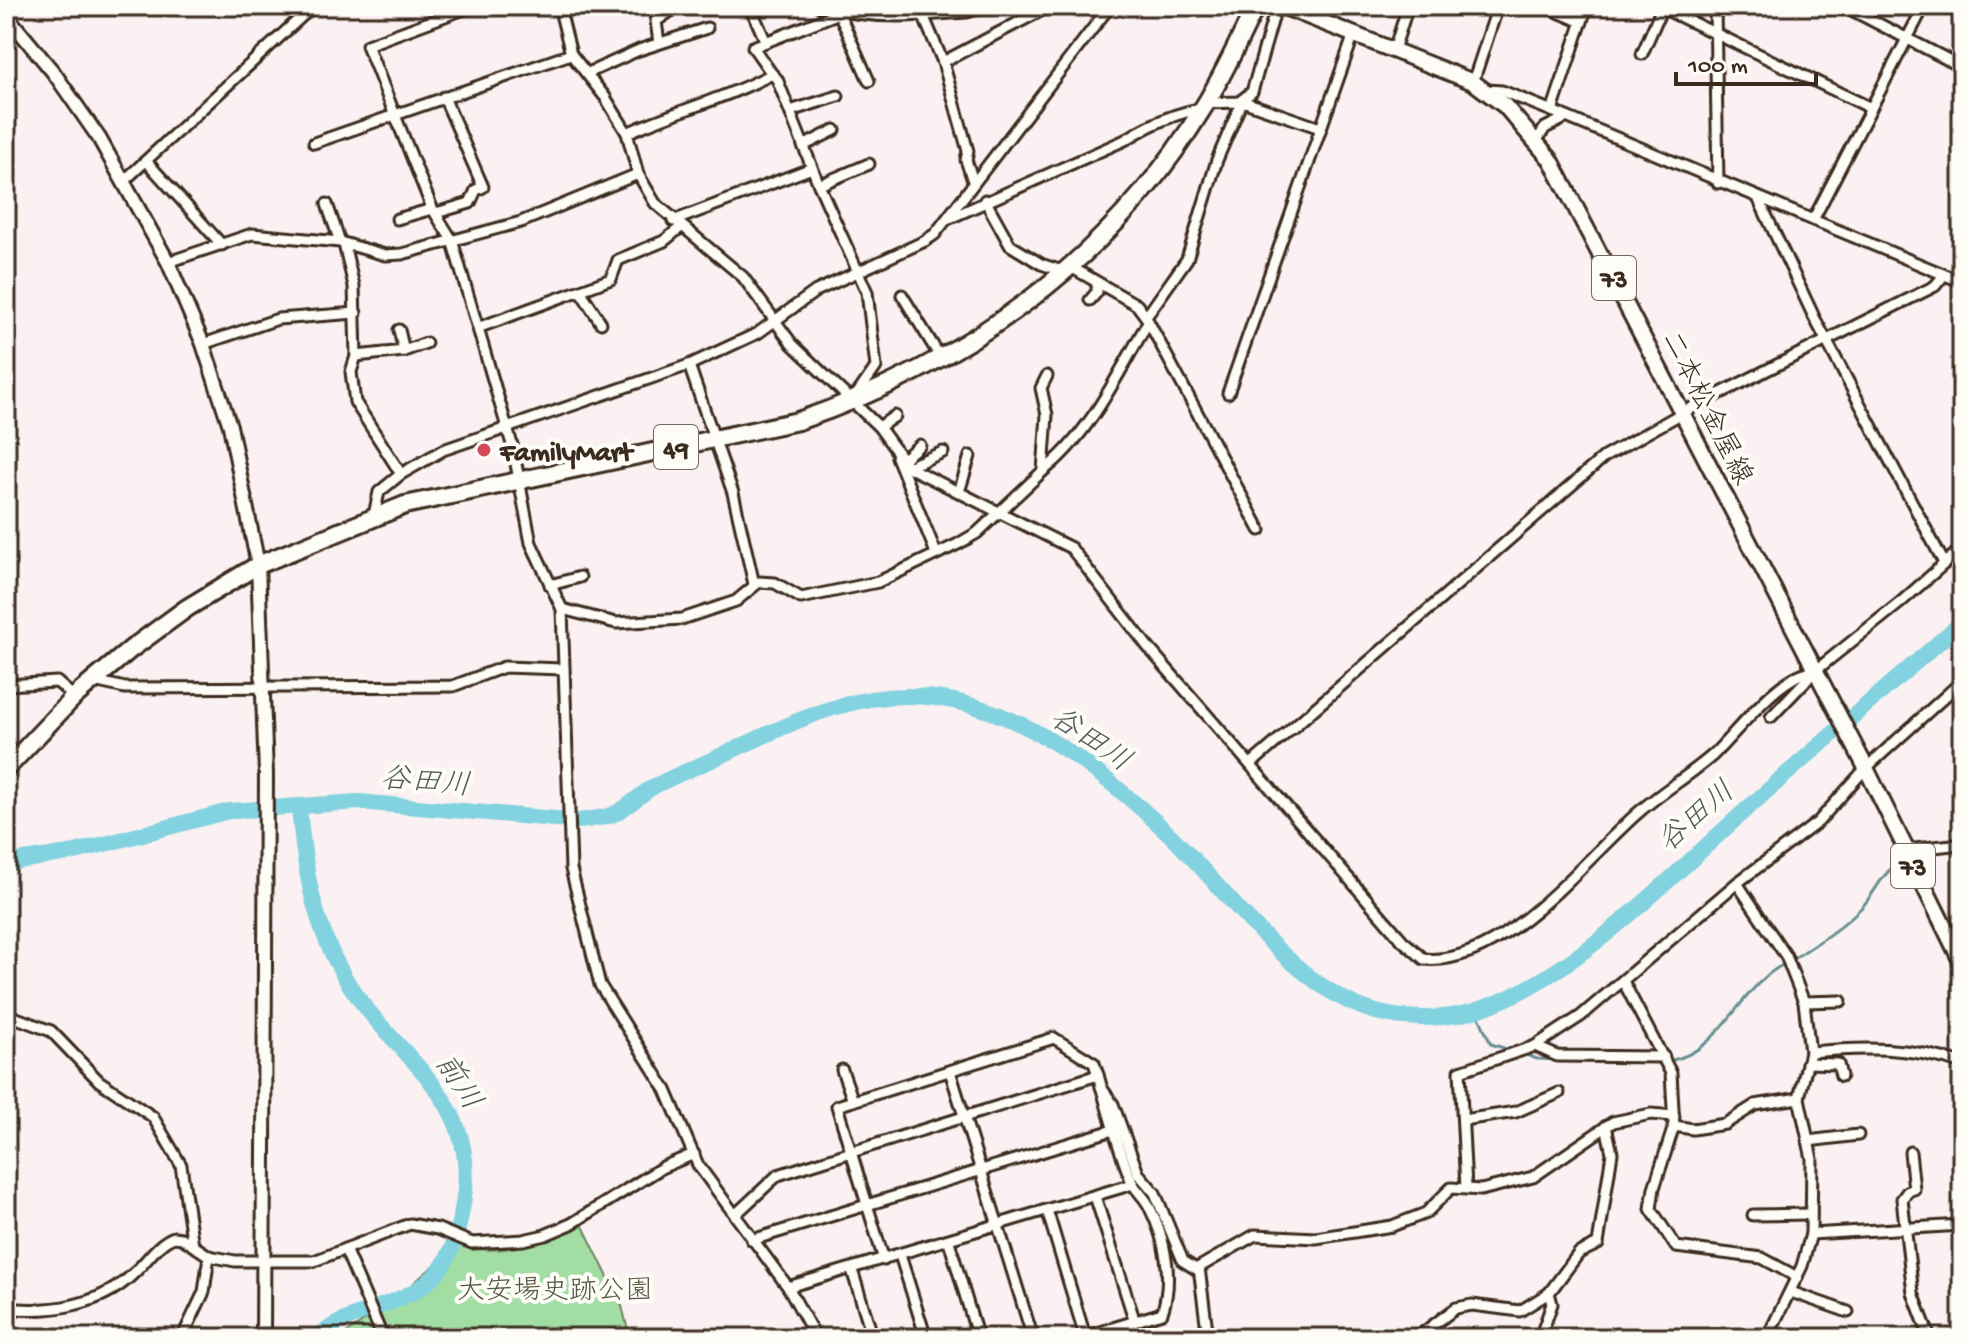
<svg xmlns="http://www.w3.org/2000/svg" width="1968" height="1344" font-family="'Gochi Hand','Klee One',sans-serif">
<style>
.green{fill:#a2dea4;stroke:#6e8461;stroke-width:2}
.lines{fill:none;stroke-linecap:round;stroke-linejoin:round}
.stream{stroke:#668f92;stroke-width:3}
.river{stroke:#83d2df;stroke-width:16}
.street-casing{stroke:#3b2a1e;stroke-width:15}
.secondary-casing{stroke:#3b2a1e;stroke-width:18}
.primary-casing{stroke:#3b2a1e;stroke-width:20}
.highway-casing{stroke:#3b2a1e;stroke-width:22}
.street{stroke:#fdfcf7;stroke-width:9}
.secondary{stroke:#fdfcf7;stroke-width:12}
.primary{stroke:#fdfcf7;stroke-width:14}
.highway{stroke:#fdfcf7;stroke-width:16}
.poi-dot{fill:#d1495b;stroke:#fdfcf7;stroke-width:3}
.labels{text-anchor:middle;stroke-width:8;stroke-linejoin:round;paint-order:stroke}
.shield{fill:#fdfcf7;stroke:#75695f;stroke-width:2}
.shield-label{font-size:26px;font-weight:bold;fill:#3b2a1e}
.street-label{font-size:28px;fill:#3b2a1e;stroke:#fdfcf7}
.poi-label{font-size:28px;font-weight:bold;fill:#3b2a1e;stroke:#fdfcf7;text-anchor:start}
.park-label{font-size:28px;fill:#555740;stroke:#fdfcf7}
.water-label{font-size:30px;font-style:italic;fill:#515c58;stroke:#fdfcf7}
</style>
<rect width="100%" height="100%" fill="#fcf1f2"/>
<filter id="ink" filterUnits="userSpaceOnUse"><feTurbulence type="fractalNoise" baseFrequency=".0125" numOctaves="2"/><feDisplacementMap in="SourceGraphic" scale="16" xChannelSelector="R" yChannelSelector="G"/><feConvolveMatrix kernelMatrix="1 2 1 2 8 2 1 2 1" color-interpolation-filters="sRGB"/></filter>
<g filter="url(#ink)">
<path class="green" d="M582 1224 622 1306 630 1338H339L389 1304 458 1245C509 1259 535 1240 582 1224Z"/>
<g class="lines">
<g class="stream">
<polyline points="1946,850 1962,852"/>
<polyline points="1916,858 1938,850"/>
<path d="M1791 960C1814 946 1842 927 1861 908 1877 892 1883 866 1908 860"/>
<polyline points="1476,1010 1491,1044 1510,1050"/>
<polyline points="1521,1053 1537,1059 1565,1060"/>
<polyline points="1612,1061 1660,1061"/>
<path d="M1668 1061C1722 1053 1737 989 1784 964"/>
</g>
<g class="river">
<path d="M299 807C304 866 313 924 344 976 391 1057 483 1094 463 1204 459 1227 454 1253 438 1272 407 1308 351 1307 316 1338"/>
<path d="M6 863 75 852 229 811 358 802 579 821C590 819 602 818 612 815 627 809 639 795 653 787 677 774 704 764 729 752 794 722 854 690 927 697 1022 706 1102 771 1169 834 1227 890 1296 991 1376 1012 1409 1021 1450 1020 1483 1008 1578 975 1672 875 1748 808 1818 745 1891 685 1962 622"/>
</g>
<defs>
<g id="street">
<polyline points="472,6 367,45 432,208 452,240 513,448 531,543 562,609 571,869 600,985 666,1090 698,1165 788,1287 816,1338"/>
<path d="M559 6 571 54 605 97 627 133 638 174 655 203 743 277 792 344 879 427 908 467 1071 548 1148 647 1403 941 1424 959C1504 967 1585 858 1640 811 1663 791 1690 775 1713 755 1736 733 1782 671 1815 671"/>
<polyline points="750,6 765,40"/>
<path d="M819 6C854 15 886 18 923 15L943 62 968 151 966 160 973 181"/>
<polyline points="1544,6 1582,22"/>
<polyline points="1658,6 1871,108"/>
<polyline points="1715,6 1718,183"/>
<polyline points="1844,6 1962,67"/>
<polyline points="923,15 967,12 987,6"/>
<polyline points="659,43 656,21 672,10 670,6"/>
<polyline points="1394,50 1408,6"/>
<polyline points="1642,54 1662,8"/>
<polyline points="943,62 1050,6"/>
<polyline points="588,73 639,50 707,28"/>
<polyline points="772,74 753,47 839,13 869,81"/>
<polyline points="1473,82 1498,6"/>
<polyline points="1488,90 1502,91 1552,111 1962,282"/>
<polyline points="1206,103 1239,102 1252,92 1273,18"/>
<polyline points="790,111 838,96"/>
<polyline points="1552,111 1587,6"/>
<path d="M627 133C675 111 725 99 772 74L777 79 819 185 867 292 876 367 853 400"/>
<polyline points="1537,140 1545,128 1565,118"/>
<polyline points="314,143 571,54"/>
<polyline points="803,146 835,130"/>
<polyline points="147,162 222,245"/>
<polyline points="125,180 313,6"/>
<polyline points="819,185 869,164"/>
<polyline points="985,200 1010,245 1041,264 1065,272"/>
<polyline points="1759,200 1814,317 1944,563"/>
<polyline points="327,204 340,242"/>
<polyline points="436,213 470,203 476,190 483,187 444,97"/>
<polyline points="397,219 432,209"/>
<path d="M948 219 1125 140C1149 125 1173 113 1201 109"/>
<polyline points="1813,220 1924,6"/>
<polyline points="673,221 812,168"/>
<polyline points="344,244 354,286 356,356 351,372 355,402 401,474"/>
<polyline points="168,262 252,234 340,242 385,255 402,254 521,222 638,174"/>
<polyline points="1071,267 1137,305 1146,317 1260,530"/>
<polyline points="581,292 601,323"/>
<polyline points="902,295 942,360"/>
<polyline points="1090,300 1097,292 1097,283"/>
<polyline points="1146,317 1187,259 1217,160 1242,101 1320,128"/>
<polyline points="480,327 611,279 618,260 664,241 681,227"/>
<polyline points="399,330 404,351"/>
<polyline points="203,344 278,319 356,313"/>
<polyline points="356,356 404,351 426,343"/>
<polyline points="689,365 733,493 754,584"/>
<polyline points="1228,393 1354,34"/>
<polyline points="879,427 895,416"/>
<polyline points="897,457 936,553"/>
<polyline points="902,460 920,445"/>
<polyline points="908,467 943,452"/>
<path d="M1043 471C1090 435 1119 372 1148 322"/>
<polyline points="959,492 970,456"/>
<polyline points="374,515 379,492 401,474 443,450 689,365 758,333 816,291 925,241 935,234 1110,6"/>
<polyline points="550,585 580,577"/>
<polyline points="562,609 616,623 682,619 736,601 759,582 775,583 801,598 878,582 958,544 977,533 1043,471 1047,415 1041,388 1047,376"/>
<polyline points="94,681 125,688 453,686 504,667 563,669"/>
<polyline points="6,685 57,682 74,697"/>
<polyline points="1771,717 1815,671 1901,602 1962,548"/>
<polyline points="1251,764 1604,457 1693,407 1935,286 1944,275"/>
<polyline points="1905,850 1962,844"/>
<polyline points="1737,883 1786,956 1804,1002 1810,1052 1799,1098 1812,1159 1811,1234 1962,1225"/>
<polyline points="1623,981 1671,1073 1674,1126 1654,1188 1651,1209 1676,1247 1762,1258 1797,1277"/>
<polyline points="1804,1002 1841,1001"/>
<polyline points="6,1014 51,1031 99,1081 153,1117 181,1165 193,1246"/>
<polyline points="1535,1046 1557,1056 1664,1057"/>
<path d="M1810 1052C1863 1047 1911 1046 1962 1064"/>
<polyline points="1807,1063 1838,1064 1841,1076"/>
<polyline points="842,1070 853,1101"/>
<polyline points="950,1071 1033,1338"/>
<polyline points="1101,1087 1113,1104 1138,1173 1155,1193 1183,1261 1196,1269 1255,1235 1316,1238 1392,1226 1426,1213 1451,1188 1481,1190 1533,1177 1613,1122 1651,1114 1674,1116"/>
<polyline points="1463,1120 1516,1112 1559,1093"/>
<polyline points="1674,1126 1693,1129 1725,1124 1755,1105 1799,1098"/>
<polyline points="1808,1141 1858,1135"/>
<polyline points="1910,1152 1914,1189 1908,1191 1902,1199 1913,1293 1930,1338"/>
<polyline points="1466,1188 1460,1071 1535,1046 1581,1016 1737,883 1818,822 1865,769 1962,681"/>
<polyline points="1095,1196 1135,1322"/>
<polyline points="1047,1210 1085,1336"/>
<path d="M736 1214 778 1175 1098 1075C1108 1110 1117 1146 1131 1180 1135 1190 1144 1196 1149 1206 1165 1238 1174 1278 1162 1313L1080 1338"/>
<polyline points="1753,1215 1811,1214"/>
<polyline points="752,1240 1113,1130"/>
<polyline points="949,1241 978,1338"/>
<polyline points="345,1249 383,1338"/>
<polyline points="900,1255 926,1338"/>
<polyline points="884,1260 837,1106 1054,1038 1094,1063 1098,1075"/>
<polyline points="1199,1268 1208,1338"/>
<polyline points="852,1270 873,1338"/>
<polyline points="788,1287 1133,1184"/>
<polyline points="1791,1292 1848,1312"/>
<path d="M6 1308C49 1313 100 1306 132 1275 145 1264 157 1243 174 1237L182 1238 209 1256 235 1261H314L410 1224 438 1229 472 1243 523 1240 545 1235 571 1224 663 1167 694 1154"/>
<polyline points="182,1338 204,1292 209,1256"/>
<polyline points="1416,1338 1456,1308 1472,1305 1520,1311 1549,1293"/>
<polyline points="1540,1338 1552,1304 1549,1293 1579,1253 1598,1244 1612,1153 1606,1126"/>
<polyline points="1767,1338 1802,1266 1811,1234"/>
</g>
<polyline id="secondary" points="6,15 54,73 99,138 168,262 203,344 230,426 258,565 266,774 263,1338"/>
<polyline id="primary" points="1282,6 1473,82 1505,106 1551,160 1863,762 1962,963"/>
<path id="highway" d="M6 769 74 697 131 649 187 608 258 565 405 505 798 421C965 364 1110 261 1203 108 1223 76 1239 40 1256 6"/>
</defs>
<use href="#street" class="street-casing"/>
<use href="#secondary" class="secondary-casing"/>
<use href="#primary" class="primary-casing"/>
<use href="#highway" class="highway-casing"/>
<use href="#street" class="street"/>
<use href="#secondary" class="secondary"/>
<use href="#primary" class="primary"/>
<use href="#highway" class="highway"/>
</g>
</g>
<circle class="poi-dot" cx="484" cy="450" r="8"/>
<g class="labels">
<g class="shield">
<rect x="1592" y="256" width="44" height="44" rx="6"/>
<rect x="654" y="425" width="44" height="44" rx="6"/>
<rect x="1891" y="844" width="44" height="44" rx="6"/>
</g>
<g class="shield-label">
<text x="1614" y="287">73</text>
<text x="676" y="456">49</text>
<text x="1913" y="875">73</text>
</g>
<g class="street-label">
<text transform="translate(1709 407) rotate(63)" y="10">二本松金屋線</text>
</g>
<g class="poi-label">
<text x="500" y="460">FamilyMart</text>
</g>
<g class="park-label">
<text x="555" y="1298">大安場史跡公園</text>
</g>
<g class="water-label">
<text transform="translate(1092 738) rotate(34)" y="10">谷田川</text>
<text transform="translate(426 780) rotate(5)" y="10">谷田川</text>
<text transform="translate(1695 815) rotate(-41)" y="10">谷田川</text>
<text transform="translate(460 1081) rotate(57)" y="10">前川</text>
</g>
</g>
<rect width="1968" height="1344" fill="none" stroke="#fdfcf7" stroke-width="32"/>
<rect x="16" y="16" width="1936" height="1312" fill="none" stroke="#3b2a1e" stroke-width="3" filter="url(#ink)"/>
<path d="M1676 72v12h140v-12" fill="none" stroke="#3b2a1e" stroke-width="4"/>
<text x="1688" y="72" font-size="24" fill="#3b2a1e" stroke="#fdfcf7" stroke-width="6" paint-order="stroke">100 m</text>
</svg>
